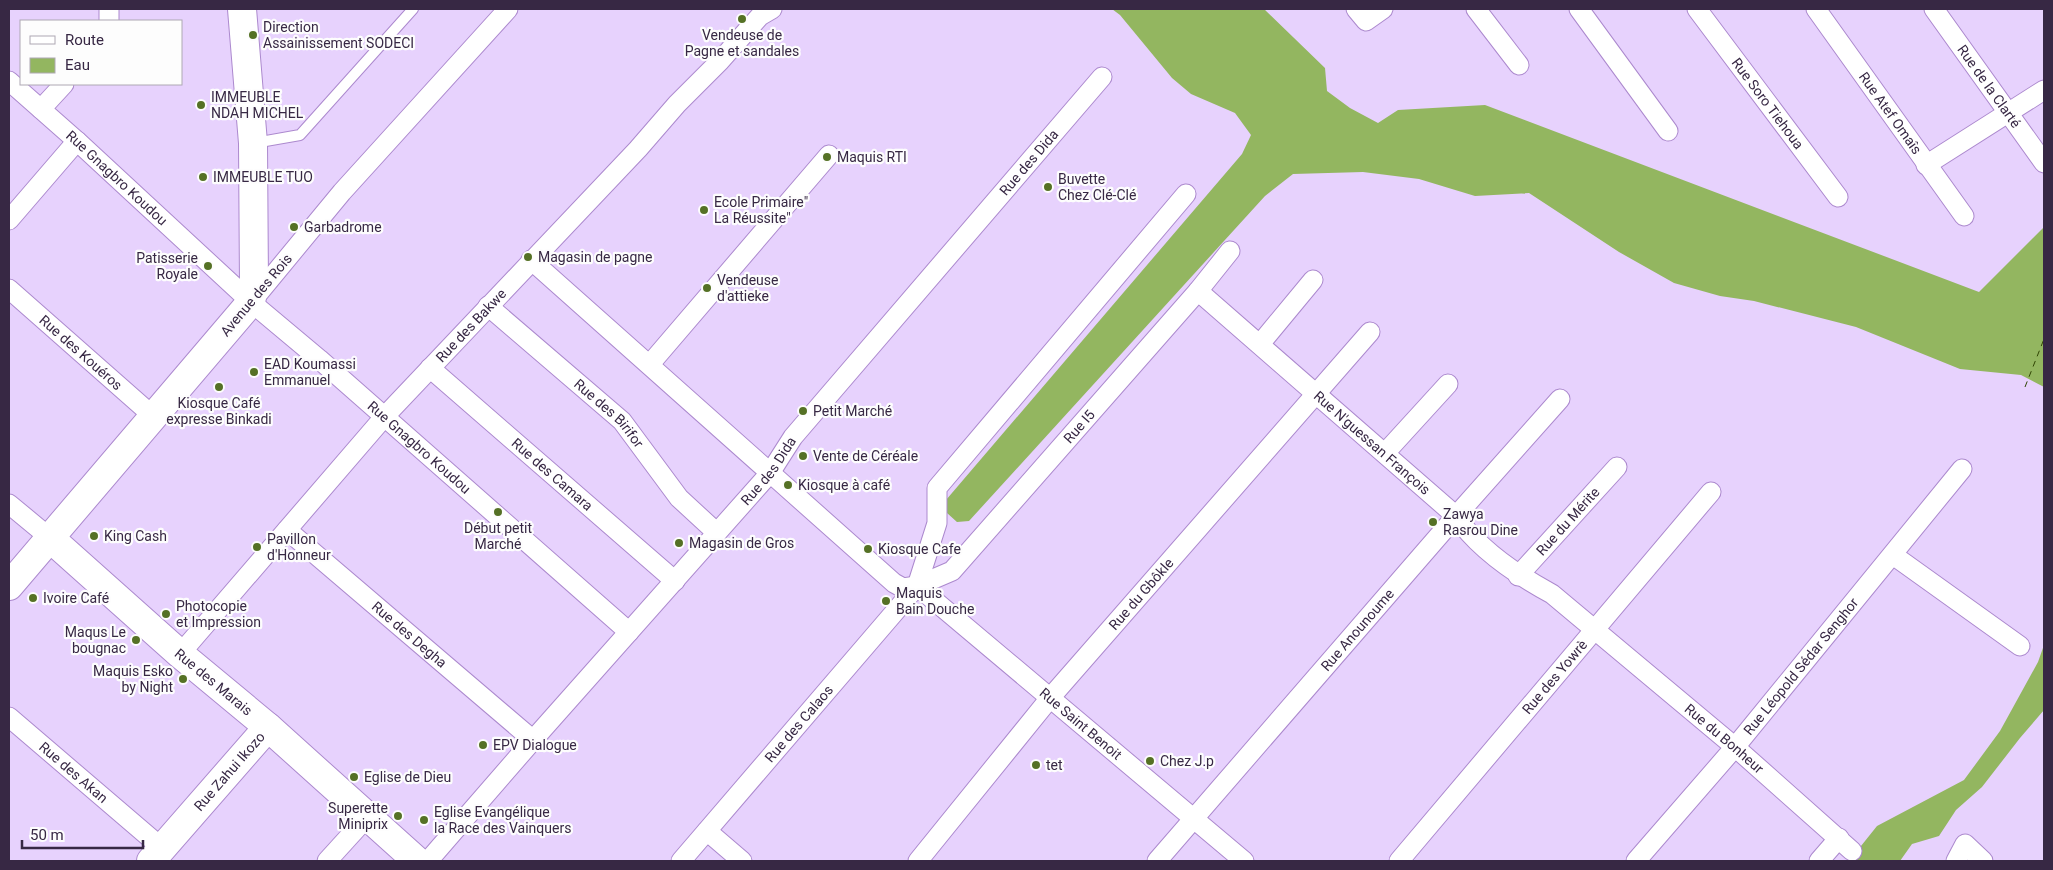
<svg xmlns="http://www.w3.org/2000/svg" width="2053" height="870" font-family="Roboto,sans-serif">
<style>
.water{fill:#93b660}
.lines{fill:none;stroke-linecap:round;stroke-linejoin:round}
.ferry{stroke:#314605;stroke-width:1;stroke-dasharray:6 5;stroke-linecap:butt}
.lane-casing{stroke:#ac89ce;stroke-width:12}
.street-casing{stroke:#ac89ce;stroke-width:21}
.secondary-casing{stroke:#ac89ce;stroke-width:30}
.lane{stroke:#fff;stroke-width:10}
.street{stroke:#fff;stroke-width:19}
.secondary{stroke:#fff;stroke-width:28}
.poi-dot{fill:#557125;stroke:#fdfdfd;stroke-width:2}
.labels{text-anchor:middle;stroke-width:4.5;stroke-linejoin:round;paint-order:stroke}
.poi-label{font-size:14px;fill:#372844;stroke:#fdfdfd;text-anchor:start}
.street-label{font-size:14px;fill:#372844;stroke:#fdfdfd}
</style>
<rect width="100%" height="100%" fill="#e7d2fd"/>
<g class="water">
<polygon points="1112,9 1264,9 1325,68 1327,91 1350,108 1378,123 1398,110 1485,105 1979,292 2044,227 2044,387 2021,375 1960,369 1856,327 1754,301 1720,296 1674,283 1619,252 1529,193 1475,196 1419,179 1363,172 1293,174 1265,196 969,521 957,522 947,513 946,500 1242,154 1251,135 1235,113 1191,94 1172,78 1120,15"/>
<polygon points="2044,645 2044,710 2020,738 1982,787 1956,810 1939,836 1912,844 1900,861 1849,861 1877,826 1964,780 2000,731 2038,662"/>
</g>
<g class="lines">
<polyline class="ferry" points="2025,387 2044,339"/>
<defs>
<polyline id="lane" points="254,143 300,135 413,9"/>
<g id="street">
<polyline points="109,9 109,21"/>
<polyline points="1356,9 1366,21 1383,9"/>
<polyline points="1476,9 1519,65"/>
<polyline points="1579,9 1668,131"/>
<path id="s1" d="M1697 9 1838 197"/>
<path id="s2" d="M1816 9 1964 216"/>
<path id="s3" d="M1934 9 2044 163"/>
<path id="s4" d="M9 81 77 141 251 302 319 359 629 632"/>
<polyline points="41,109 64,84"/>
<polyline points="1926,165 2044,90"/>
<polyline points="9,220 77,141"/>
<path id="s5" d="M531 260 894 583 903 588 917 586 952 571 1198 291 1230 251"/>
<path id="s6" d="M9 289 153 416"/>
<path id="s7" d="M1198 291 1456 516C1478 549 1517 575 1552 594L1735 747 1852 851"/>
<polyline points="252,301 342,192 508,9"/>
<path id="s8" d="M488 306 622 421 679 498 717 533"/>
<polyline points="1260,344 1313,280"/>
<polyline points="650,364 829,155"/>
<path id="s9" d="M430 368 675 581"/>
<polyline points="1385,453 1448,384"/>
<polyline points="9,504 50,538"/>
<path id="s10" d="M287 530 533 740"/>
<polyline points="1893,555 2020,646"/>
<path id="s11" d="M1518 576 1617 467"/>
<path id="s12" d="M917 586 1244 861"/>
<path id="s13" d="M180 654 385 416 638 149 677 104 720 61 760 16 772 9"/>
<path id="s14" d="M9 717 162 848"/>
<polyline points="707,831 742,861"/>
<polyline points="327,861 367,817"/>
<path id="s15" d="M428 861 533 740 770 473 793 437 1102 77"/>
<path id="s16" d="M681 861 917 586 937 523V488L1186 194"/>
<path id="s17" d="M918 861 1050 698 1370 332"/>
<path id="s18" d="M1157 861 1456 516 1560 399"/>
<path id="s19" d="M1399 861 1711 492"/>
<path id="s20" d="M1636 861 1735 747 1962 469"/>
<polyline points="1819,861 1839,838"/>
<polyline points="1956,861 1965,844 1983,861"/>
</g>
<g id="secondary">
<path id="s21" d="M50 538 180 654 268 727 417 861"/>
<polyline points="9,586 251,302 254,286 253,143 242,9"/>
<path id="s22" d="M151 861 268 727"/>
</g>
</defs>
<use href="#lane" class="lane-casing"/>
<use href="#street" class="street-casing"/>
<use href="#secondary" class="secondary-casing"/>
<use href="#lane" class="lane"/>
<use href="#street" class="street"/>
<use href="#secondary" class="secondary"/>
</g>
<g class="poi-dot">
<circle cx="742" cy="19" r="5"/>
<circle cx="253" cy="35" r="5"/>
<circle cx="201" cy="105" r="5"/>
<circle cx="827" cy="157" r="5"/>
<circle cx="203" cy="177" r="5"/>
<circle cx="1048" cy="187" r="5"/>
<circle cx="704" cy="210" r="5"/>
<circle cx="294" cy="227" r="5"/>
<circle cx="528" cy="257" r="5"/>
<circle cx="208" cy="266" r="5"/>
<circle cx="707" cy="288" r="5"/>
<circle cx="254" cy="372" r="5"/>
<circle cx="219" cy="387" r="5"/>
<circle cx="803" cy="411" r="5"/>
<circle cx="803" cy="456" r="5"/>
<circle cx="788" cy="485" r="5"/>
<circle cx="498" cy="512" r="5"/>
<circle cx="1433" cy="522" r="5"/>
<circle cx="94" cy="536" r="5"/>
<circle cx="679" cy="543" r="5"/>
<circle cx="257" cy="547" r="5"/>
<circle cx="868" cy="549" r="5"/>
<circle cx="33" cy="598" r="5"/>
<circle cx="886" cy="601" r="5"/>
<circle cx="166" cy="614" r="5"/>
<circle cx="136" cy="640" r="5"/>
<circle cx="183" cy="679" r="5"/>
<circle cx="483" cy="745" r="5"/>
<circle cx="1150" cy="761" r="5"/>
<circle cx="1036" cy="765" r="5"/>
<circle cx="354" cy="777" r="5"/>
<circle cx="398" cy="816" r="5"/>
<circle cx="424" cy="820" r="5"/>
</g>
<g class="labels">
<g class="poi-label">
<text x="263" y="32">Direction<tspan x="263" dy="16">Assainissement SODECI</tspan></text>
<text x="742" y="40" text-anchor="middle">Vendeuse de<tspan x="742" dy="16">Pagne et sandales</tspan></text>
<text x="211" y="102">IMMEUBLE<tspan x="211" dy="16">NDAH MICHEL</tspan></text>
<text x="837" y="162">Maquis RTI</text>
<text x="213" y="182">IMMEUBLE TUO</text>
<text x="1058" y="184">Buvette<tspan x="1058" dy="16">Chez Clé-Clé</tspan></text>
<text x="714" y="207">Ecole Primaire"<tspan x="714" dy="16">La Réussite"</tspan></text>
<text x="304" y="232">Garbadrome</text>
<text x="538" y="262">Magasin de pagne</text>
<text x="198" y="263" text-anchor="end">Patisserie<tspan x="198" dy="16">Royale</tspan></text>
<text x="717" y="285">Vendeuse<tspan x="717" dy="16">d'attieke</tspan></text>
<text x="264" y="369">EAD Koumassi<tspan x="264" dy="16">Emmanuel</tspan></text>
<text x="219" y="408" text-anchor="middle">Kiosque Café<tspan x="219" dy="16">expresse Binkadi</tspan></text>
<text x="813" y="416">Petit Marché</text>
<text x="813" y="461">Vente de Céréale</text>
<text x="798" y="490">Kiosque à café</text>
<text x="1443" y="519">Zawya<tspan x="1443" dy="16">Rasrou Dine</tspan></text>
<text x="498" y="533" text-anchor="middle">Début petit<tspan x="498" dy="16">Marché</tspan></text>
<text x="104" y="541">King Cash</text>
<text x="267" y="544">Pavillon<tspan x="267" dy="16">d'Honneur</tspan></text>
<text x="689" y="548">Magasin de Gros</text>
<text x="878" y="554">Kiosque Cafe</text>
<text x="896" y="598">Maquis<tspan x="896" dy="16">Bain Douche</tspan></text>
<text x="43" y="603">Ivoire Café</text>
<text x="176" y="611">Photocopie<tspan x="176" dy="16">et Impression</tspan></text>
<text x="126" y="637" text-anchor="end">Maqus Le<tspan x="126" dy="16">bougnac</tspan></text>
<text x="173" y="676" text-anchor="end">Maquis Esko<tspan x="173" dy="16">by Night</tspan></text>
<text x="493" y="750">EPV Dialogue</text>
<text x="1160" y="766">Chez J.p</text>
<text x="1046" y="770">tet</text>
<text x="364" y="782">Eglise de Dieu</text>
<text x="388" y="813" text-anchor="end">Superette<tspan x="388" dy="16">Miniprix</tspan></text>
<text x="434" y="817">Eglise Evangélique<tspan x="434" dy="16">la Race des Vainquers</tspan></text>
</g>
<g class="street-label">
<text dy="5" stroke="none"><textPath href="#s3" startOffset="95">Rue de la Clarté</textPath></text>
<text dy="5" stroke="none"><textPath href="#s1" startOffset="118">Rue Soro Tiehoua</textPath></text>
<text dy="5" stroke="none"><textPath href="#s2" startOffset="128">Rue Atef Omaîs</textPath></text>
<text dy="5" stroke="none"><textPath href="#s15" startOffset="922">Rue des Dida</textPath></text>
<text dy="5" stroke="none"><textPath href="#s4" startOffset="145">Rue Gnagbro Koudou</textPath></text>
<text transform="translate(256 295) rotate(-50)" y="5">Avenue des Rois</text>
<text dy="5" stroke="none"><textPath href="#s13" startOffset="439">Rue des Bakwe</textPath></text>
<text dy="5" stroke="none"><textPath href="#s6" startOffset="96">Rue des Kouéros</textPath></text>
<text dy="5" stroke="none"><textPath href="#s8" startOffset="162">Rue des Birifor</textPath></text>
<text dy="5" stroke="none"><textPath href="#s5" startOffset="741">Rue I5</textPath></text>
<text dy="5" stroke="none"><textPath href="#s7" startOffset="231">Rue N'guessan François</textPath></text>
<text dy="5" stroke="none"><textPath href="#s4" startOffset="550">Rue Gnagbro Koudou</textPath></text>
<text dy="5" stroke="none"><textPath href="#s15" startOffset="518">Rue des Dida</textPath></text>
<text dy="5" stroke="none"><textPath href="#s9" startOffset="162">Rue des Camara</textPath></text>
<text dy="5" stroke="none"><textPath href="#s11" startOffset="74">Rue du Mérite</textPath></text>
<text dy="5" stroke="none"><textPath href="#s17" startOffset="348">Rue du Gbôkle</textPath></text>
<text dy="5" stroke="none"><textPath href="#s18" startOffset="306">Rue Anounoume</textPath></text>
<text dy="5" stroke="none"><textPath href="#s10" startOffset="161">Rue des Degha</textPath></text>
<text dy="5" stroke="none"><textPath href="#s20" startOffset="255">Rue Léopold Sédar Senghor</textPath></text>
<text dy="5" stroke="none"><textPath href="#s19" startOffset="241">Rue des Yowrè</textPath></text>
<text dy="5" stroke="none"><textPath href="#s21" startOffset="218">Rue des Marais</textPath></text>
<text dy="5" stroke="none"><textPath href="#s12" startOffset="214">Rue Saint Benoit</textPath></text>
<text dy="5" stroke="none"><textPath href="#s16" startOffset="181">Rue des Calaos</textPath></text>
<text dy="5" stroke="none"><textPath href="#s7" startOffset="692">Rue du Bonheur</textPath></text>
<text dy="5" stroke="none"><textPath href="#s22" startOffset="119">Rue Zahui Ikozo</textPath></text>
<text dy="5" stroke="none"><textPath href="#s14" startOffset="85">Rue des Akan</textPath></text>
</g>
</g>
<rect width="2053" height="870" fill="none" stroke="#372844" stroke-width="20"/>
<rect x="20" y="20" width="162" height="65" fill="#fdfdfd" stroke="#aea8b3"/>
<rect x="30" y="36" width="25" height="8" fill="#ffffff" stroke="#aea8b3"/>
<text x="65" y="45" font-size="15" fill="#372844">Route</text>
<rect x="30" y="58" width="25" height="15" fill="#93b660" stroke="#aea8b3"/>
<text x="65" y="70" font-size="15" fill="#372844">Eau</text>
<path d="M22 840v8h121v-8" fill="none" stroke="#372844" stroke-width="2.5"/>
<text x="30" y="840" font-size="15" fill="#372844" stroke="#fdfdfd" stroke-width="4" paint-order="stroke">50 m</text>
</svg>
